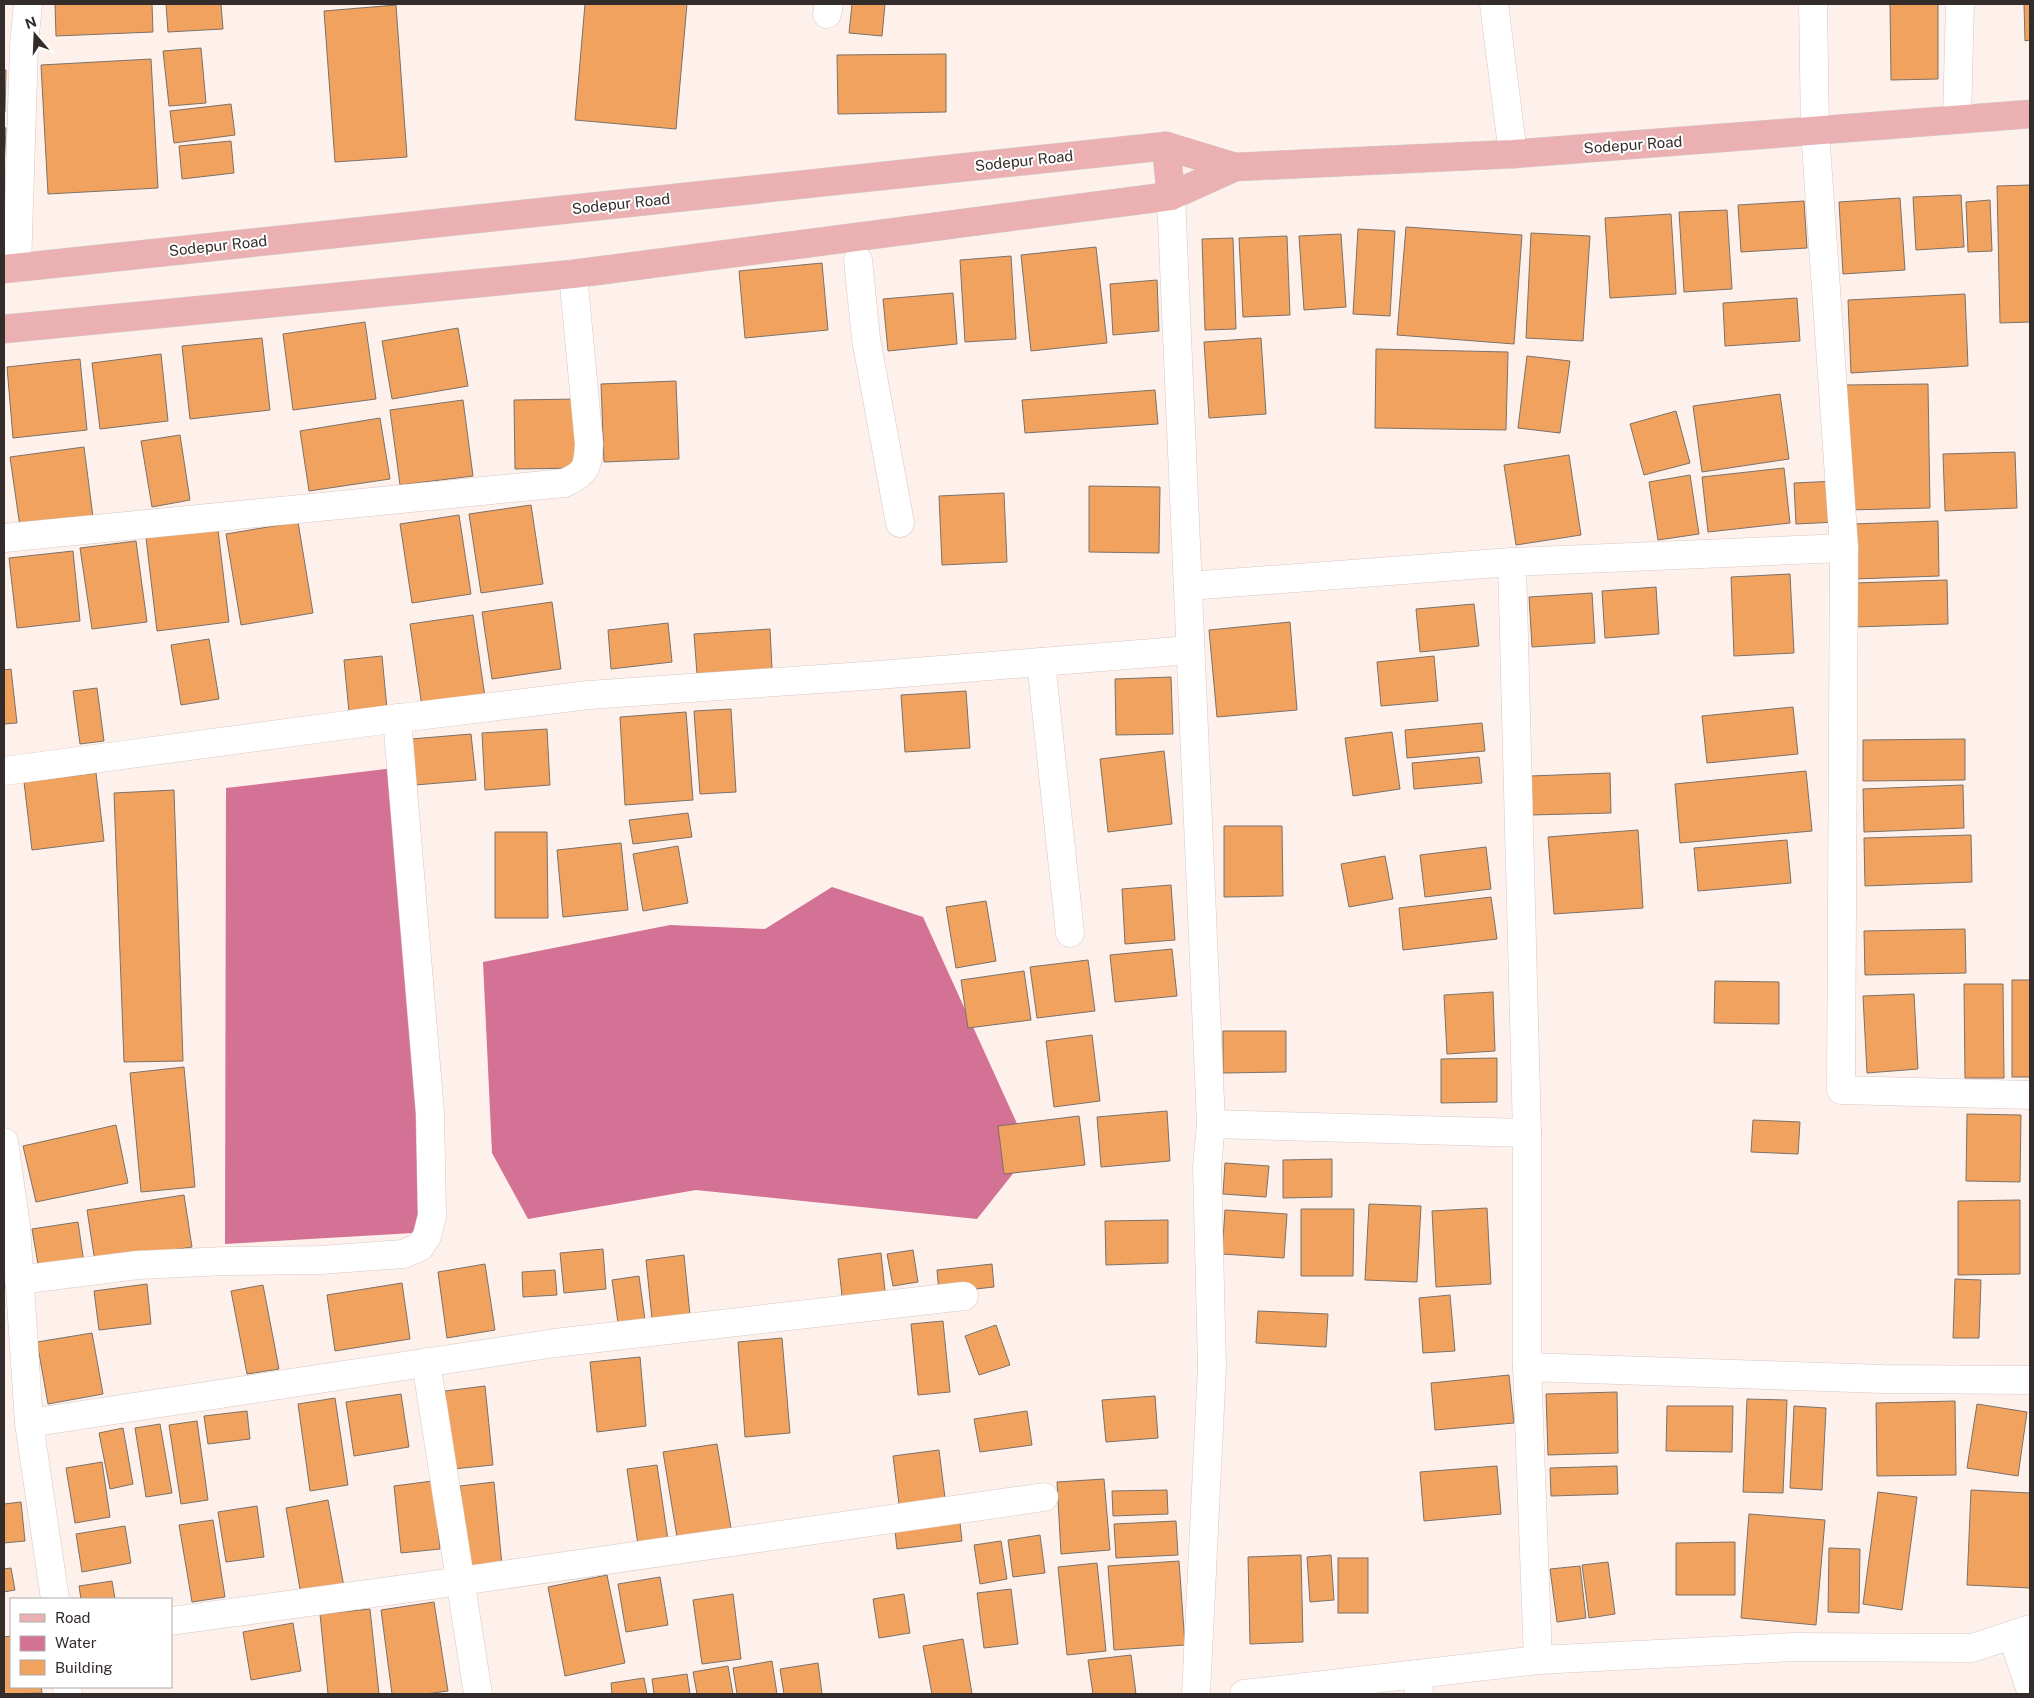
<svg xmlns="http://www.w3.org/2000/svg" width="2034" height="1698" font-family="'Public Sans',sans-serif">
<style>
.water{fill:#d37294}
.building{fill:#f1a25e;stroke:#7c7168}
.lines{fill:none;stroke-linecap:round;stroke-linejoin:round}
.street-casing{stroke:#d7c7c1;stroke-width:29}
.secondary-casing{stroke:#d7c7c1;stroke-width:29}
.primary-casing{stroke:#d2d1d0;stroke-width:29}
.street{stroke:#fff;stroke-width:28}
.secondary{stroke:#fff;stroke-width:28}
.primary{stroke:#ebb0b2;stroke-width:28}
.labels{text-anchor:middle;stroke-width:4;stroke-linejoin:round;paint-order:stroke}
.street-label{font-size:15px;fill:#332c2a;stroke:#fff}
</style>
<rect width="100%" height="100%" fill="#fef1ec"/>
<g class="water">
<polygon points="394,768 430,1232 225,1244 226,788"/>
<polygon points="832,887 923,917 1030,1152 977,1219 696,1190 528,1219 492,1153 483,962 670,925 765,929"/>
</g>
<g class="building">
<polygon points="55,4 152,4 153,32 56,36"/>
<polygon points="166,4 221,4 223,29 168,32"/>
<polygon points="585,4 687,4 676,129 575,120"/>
<polygon points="852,4 885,4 882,36 849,33"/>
<polygon points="1890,4 1938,4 1938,79 1891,80"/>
<polygon points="2024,4 2030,4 2030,40 2025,41"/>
<polygon points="396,5 407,157 335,162 324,11"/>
<polygon points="201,48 206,103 169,106 163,51"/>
<polygon points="946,54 946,112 838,114 837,55"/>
<polygon points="151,59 158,188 48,194 41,65"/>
<polygon points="4,70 6,70 5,112 4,112"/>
<polygon points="231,104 235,135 174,143 170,111"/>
<polygon points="4,127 6,128 4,168"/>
<polygon points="231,141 234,173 182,179 179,146"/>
<polygon points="2030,185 2030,322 2000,323 1997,186"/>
<polygon points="1961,195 1964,247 1916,250 1913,197"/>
<polygon points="1900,198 1905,270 1843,274 1839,202"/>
<polygon points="1990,200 1992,251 1968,252 1966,202"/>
<polygon points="1804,201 1807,248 1741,252 1738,205"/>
<polygon points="1727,210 1732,289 1684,292 1679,212"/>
<polygon points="1671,214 1676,294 1610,298 1605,218"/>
<polygon points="1406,227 1522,235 1514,344 1397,335"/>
<polygon points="1358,229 1395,231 1390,316 1353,314"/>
<polygon points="1531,233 1590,236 1583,341 1526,338"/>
<polygon points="1341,234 1346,307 1304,310 1299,236"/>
<polygon points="1287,236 1290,315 1243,317 1239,238"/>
<polygon points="1233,238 1236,329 1205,330 1202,239"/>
<polygon points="1096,247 1107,343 1031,351 1021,255"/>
<polygon points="1011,256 1016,339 965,342 960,260"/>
<polygon points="822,263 828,330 745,338 739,271"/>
<polygon points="1157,280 1159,331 1113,335 1110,284"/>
<polygon points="953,293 957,344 888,351 883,299"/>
<polygon points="1965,294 1968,366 1851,373 1848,300"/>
<polygon points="1797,298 1800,341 1725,346 1723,303"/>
<polygon points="365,322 376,399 293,410 283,334"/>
<polygon points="458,328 468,386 392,399 382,341"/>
<polygon points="262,338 270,410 190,419 182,346"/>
<polygon points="1261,338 1266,414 1209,418 1204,342"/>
<polygon points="1376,349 1508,352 1506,430 1375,428"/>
<polygon points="161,354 168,421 100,429 92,363"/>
<polygon points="1527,356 1570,361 1560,433 1518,428"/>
<polygon points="80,359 87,430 13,438 7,367"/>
<polygon points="676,381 679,459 604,462 601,384"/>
<polygon points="1928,384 1930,508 1847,510 1845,385"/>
<polygon points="1155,390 1158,424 1025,433 1022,400"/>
<polygon points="1780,394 1789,459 1702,472 1693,406"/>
<polygon points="578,399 579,468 515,469 514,400"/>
<polygon points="463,400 473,476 400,485 390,410"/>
<polygon points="1676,411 1690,463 1644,475 1630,424"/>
<polygon points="380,418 390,479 309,491 300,431"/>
<polygon points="180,435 190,500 152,507 141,441"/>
<polygon points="84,447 93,517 20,527 10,457"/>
<polygon points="2015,452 2017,508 1945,511 1943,454"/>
<polygon points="1569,455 1581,535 1516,545 1504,465"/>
<polygon points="1784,468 1790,523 1708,532 1702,477"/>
<polygon points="1690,475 1699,534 1658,540 1649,482"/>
<polygon points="1836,481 1837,522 1796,524 1794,483"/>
<polygon points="1089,486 1160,487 1159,553 1089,552"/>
<polygon points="1004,493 1007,562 942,565 939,496"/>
<polygon points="531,505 543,584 481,593 469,514"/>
<polygon points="459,515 471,594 412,603 400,524"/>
<polygon points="1938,521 1939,576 1854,579 1852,524"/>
<polygon points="298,522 313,613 241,625 226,534"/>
<polygon points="218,530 229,622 157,631 146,538"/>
<polygon points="136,541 147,622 92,629 80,548"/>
<polygon points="73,551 80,621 17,628 9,558"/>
<polygon points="1790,574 1794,653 1734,656 1731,577"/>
<polygon points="1947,580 1948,624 1854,627 1853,583"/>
<polygon points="1656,587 1659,634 1605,638 1602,591"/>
<polygon points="1592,593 1595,643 1532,647 1529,597"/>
<polygon points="552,602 561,669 492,679 482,612"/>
<polygon points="1474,604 1479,646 1420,652 1416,609"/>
<polygon points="473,615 485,697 422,707 410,624"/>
<polygon points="1290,622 1297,710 1217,717 1209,630"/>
<polygon points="668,623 672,662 611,669 608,630"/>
<polygon points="770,629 772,669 697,674 694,634"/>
<polygon points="209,639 219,699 181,705 171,645"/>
<polygon points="382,656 387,709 349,712 344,660"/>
<polygon points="1434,656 1438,701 1381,706 1377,662"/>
<polygon points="11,669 17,723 4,724 4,670"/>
<polygon points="1171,677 1173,734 1116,735 1115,679"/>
<polygon points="97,688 104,741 80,744 73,691"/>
<polygon points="966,691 970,748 905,752 901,695"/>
<polygon points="1793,707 1798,754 1707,763 1702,716"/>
<polygon points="731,709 736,792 700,794 694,711"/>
<polygon points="686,712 693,800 625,805 620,717"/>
<polygon points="1482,723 1485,751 1407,758 1405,730"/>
<polygon points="547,729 550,785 485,790 482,733"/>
<polygon points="1392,732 1400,789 1353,796 1345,738"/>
<polygon points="471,734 476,780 415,785 411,739"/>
<polygon points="1965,739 1965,780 1863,781 1863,740"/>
<polygon points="1164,751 1172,824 1108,832 1100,759"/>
<polygon points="1479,757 1482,783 1414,789 1412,763"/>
<polygon points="1806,771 1812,831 1680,843 1675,784"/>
<polygon points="96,773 104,841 32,850 24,782"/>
<polygon points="1610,773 1611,813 1531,815 1530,776"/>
<polygon points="1963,785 1964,828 1864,832 1863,789"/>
<polygon points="174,790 183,1061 124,1062 114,793"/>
<polygon points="688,813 692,837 633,844 629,820"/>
<polygon points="1224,826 1282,826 1283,896 1224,897"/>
<polygon points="1638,830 1643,908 1554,914 1548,837"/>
<polygon points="495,832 547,832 548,918 495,918"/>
<polygon points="1971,835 1972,882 1865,886 1864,838"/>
<polygon points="1787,840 1791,883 1698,891 1694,848"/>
<polygon points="621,843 628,910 563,917 557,850"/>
<polygon points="678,846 688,903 643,911 633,854"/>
<polygon points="1486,847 1491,889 1425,897 1420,855"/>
<polygon points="1385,856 1393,899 1349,907 1341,864"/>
<polygon points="1171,885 1175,940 1125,944 1122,889"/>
<polygon points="1491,897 1497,939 1403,950 1399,908"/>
<polygon points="986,901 996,961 956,968 946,907"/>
<polygon points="1965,929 1966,973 1865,975 1864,931"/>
<polygon points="1172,949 1177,996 1115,1002 1110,955"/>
<polygon points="1088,960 1095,1011 1037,1018 1030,967"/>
<polygon points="1024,971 1031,1020 968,1028 961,980"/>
<rect x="2012" y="980" width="18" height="97"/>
<polygon points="1715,981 1779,982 1779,1024 1714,1023"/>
<polygon points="1964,984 2003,984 2004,1078 1965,1078"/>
<polygon points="1493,992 1495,1051 1447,1054 1444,995"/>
<polygon points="1914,994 1918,1069 1867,1073 1863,996"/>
<polygon points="1223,1031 1286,1031 1286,1072 1223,1073"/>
<polygon points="1092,1035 1100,1101 1054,1107 1046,1041"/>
<polygon points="1497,1058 1497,1102 1441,1103 1441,1059"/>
<polygon points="184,1067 195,1187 141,1192 130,1073"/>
<polygon points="1167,1111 1170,1161 1101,1167 1097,1117"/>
<polygon points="1967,1114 2021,1115 2020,1182 1966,1181"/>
<polygon points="1079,1116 1085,1165 1004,1174 998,1126"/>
<polygon points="1753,1120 1800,1122 1798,1154 1751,1152"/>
<polygon points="116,1125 128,1183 36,1202 23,1146"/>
<polygon points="1332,1159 1332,1197 1283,1198 1283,1160"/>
<polygon points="1225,1163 1269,1166 1266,1197 1223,1194"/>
<polygon points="184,1195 192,1247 95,1262 87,1210"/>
<polygon points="2020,1200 2020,1274 1958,1275 1958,1201"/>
<polygon points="1369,1204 1421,1206 1417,1282 1365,1280"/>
<polygon points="1487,1208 1491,1284 1436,1287 1432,1211"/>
<polygon points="1301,1209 1354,1209 1353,1276 1301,1276"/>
<polygon points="1225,1210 1287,1214 1284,1258 1222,1254"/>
<polygon points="1168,1220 1168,1263 1106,1265 1105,1221"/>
<polygon points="78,1222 84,1263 39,1270 32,1229"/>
<polygon points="603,1249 606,1289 564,1293 560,1253"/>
<polygon points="913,1250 918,1282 893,1286 887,1254"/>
<polygon points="881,1253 886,1300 843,1305 838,1259"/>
<polygon points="684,1255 690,1315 652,1319 646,1260"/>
<polygon points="485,1264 495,1330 447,1338 438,1272"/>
<polygon points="992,1264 994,1287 939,1293 937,1270"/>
<polygon points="555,1270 557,1295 523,1297 522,1272"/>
<polygon points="639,1276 645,1320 618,1323 612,1280"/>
<polygon points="1955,1279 1981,1280 1979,1338 1953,1338"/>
<polygon points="402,1283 410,1339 335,1351 327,1295"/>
<polygon points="147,1284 151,1324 99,1330 94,1291"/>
<polygon points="263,1285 279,1369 247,1374 231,1291"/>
<polygon points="1450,1295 1455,1351 1423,1353 1419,1298"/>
<polygon points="1258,1311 1328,1314 1326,1347 1256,1343"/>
<polygon points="943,1321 950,1392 918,1395 911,1324"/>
<polygon points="996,1325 1010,1365 979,1375 965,1336"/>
<polygon points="92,1333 103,1394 48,1404 37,1342"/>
<polygon points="782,1338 790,1433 745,1437 738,1342"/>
<polygon points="640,1357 646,1426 597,1432 590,1362"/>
<polygon points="1509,1375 1514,1423 1435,1430 1431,1383"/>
<polygon points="485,1386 493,1465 453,1469 445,1391"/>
<polygon points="1617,1392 1618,1453 1548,1455 1546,1394"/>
<polygon points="401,1394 409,1447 354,1456 346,1402"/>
<polygon points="1155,1396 1158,1438 1106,1442 1102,1400"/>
<polygon points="335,1398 348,1485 310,1491 298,1404"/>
<polygon points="1747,1399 1787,1400 1783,1493 1743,1492"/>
<polygon points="1955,1401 1956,1475 1877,1476 1876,1403"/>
<polygon points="1977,1404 2027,1412 2018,1476 1967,1468"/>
<polygon points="1667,1406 1733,1406 1732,1452 1666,1451"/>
<polygon points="1794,1406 1826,1408 1822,1490 1790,1488"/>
<polygon points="247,1411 250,1439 208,1444 204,1416"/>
<polygon points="1027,1411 1032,1445 980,1452 974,1419"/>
<polygon points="197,1421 208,1500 181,1504 169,1425"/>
<polygon points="160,1424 172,1493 146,1497 135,1428"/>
<polygon points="123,1428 133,1484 110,1489 99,1433"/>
<polygon points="717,1444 731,1528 677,1537 663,1452"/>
<polygon points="939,1450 946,1506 900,1512 893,1456"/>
<polygon points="102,1462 110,1517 75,1523 66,1468"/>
<polygon points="657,1465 668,1540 638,1545 627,1469"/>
<polygon points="1497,1466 1501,1514 1424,1521 1420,1472"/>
<polygon points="1617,1466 1618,1494 1551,1496 1550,1468"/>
<polygon points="1104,1479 1110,1550 1061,1554 1057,1482"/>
<polygon points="433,1481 440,1549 401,1553 394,1486"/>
<polygon points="494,1482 502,1565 469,1569 460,1486"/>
<polygon points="1167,1490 1168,1514 1113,1516 1112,1491"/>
<polygon points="1971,1490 2030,1493 2030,1588 1967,1585"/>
<polygon points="1878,1492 1917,1497 1902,1610 1863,1604"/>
<polygon points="328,1500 344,1587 301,1595 286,1508"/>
<polygon points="21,1502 25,1541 4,1543 4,1504"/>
<polygon points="257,1506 264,1557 226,1562 218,1512"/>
<polygon points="959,1514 962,1541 897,1549 894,1522"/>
<polygon points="1749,1514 1825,1520 1816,1625 1741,1618"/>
<polygon points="213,1520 225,1597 192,1602 179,1525"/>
<polygon points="1176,1521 1178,1555 1116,1558 1114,1524"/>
<polygon points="125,1526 131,1563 82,1572 76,1534"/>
<polygon points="1040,1535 1045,1573 1013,1577 1008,1540"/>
<polygon points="1001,1541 1007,1579 980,1584 974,1545"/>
<polygon points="1735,1542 1735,1595 1676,1595 1676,1543"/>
<polygon points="1829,1548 1860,1549 1859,1613 1828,1612"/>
<polygon points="1301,1555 1303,1642 1250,1644 1248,1557"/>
<polygon points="1331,1555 1334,1600 1310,1602 1307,1557"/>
<rect x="1338" y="1558" width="30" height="55"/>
<polygon points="1179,1561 1185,1645 1114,1650 1108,1566"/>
<polygon points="1608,1562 1615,1614 1589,1618 1582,1565"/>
<polygon points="1097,1563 1106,1651 1067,1655 1058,1567"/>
<polygon points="1580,1566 1586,1618 1557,1622 1550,1569"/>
<polygon points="11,1568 15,1590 4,1592 4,1569"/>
<polygon points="607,1575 625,1663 565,1676 548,1587"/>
<polygon points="660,1577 668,1625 626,1632 618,1584"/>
<polygon points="112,1581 115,1599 81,1599 79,1586"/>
<polygon points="1011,1589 1018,1644 984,1648 977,1593"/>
<polygon points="733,1594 741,1659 702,1664 693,1600"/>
<polygon points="904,1594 910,1633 879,1638 873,1599"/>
<polygon points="434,1602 448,1691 425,1694 392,1694 381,1610"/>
<polygon points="370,1609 379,1694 328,1694 320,1614"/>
<polygon points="293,1623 301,1671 251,1680 243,1632"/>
<polygon points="11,1636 11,1687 41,1687 42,1693 4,1694 4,1637"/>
<polygon points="963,1639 972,1694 932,1694 923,1646"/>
<polygon points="1131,1655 1136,1694 1093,1694 1088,1660"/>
<polygon points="772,1661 777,1694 737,1694 733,1668"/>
<polygon points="818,1663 822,1694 784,1694 780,1669"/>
<polygon points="728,1666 733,1694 697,1694 693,1672"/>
<polygon points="687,1674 690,1694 654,1694 652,1679"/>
<polygon points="644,1678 647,1694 612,1694 611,1683"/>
</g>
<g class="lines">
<defs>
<g id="street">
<polyline points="1494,4 1513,154"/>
<polyline points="1813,4 1815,131 1844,548 1841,1090 2030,1095"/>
<polyline points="827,14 829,4"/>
<polyline points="1957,119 1960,4"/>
<polyline points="1171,196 1211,1124 1207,1167 1212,1366 1196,1694"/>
<polyline points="858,260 866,339 900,523"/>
<polyline points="17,268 24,45 28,4"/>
<path d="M4 538 564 483C586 474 588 467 589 444L573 274"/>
<polyline points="1188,586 1512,562"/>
<polyline points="1041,662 1070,933"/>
<polyline points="4,771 376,721 589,695 878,675 1190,650"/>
<polyline points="1211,1124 1527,1133"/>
<polyline points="4,1142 16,1226 29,1423 55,1599"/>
<polyline points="19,1280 138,1265 226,1261 320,1260 403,1254 420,1247 427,1236 432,1216 430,1113 397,718"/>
<polyline points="426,1362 478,1694"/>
<polyline points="1527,1367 1884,1379 2030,1380"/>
<polyline points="29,1423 555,1343 964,1296"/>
<polyline points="171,1621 461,1581 1044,1497"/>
<polyline points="2012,1635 2030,1688"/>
<polyline points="1538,1660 1527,1367 1527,1133 1512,562 1844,548"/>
<polyline points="1418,1674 1419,1694"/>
<polyline points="67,1687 68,1694"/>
</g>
<polyline id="secondary" points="1244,1694 1538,1660 1794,1647 1972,1648 2030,1629"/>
<g id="primary">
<polyline points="1166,146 1171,196"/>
<polyline points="1235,167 1513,154 2030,114"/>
<polyline points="4,269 1166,146 1235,167 1171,196 573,274 4,329"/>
</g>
</defs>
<use href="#street" class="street-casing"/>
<use href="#secondary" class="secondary-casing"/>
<use href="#primary" class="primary-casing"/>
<use href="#street" class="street"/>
<use href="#secondary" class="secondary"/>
<use href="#primary" class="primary"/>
</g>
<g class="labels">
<g class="street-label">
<text transform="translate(1633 145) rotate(-4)" y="5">Sodepur Road</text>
<text transform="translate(1024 161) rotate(-6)" y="5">Sodepur Road</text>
<text transform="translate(621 204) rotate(-6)" y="5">Sodepur Road</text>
<text transform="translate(218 246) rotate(-6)" y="5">Sodepur Road</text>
</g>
</g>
<rect width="2034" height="1698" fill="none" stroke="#332c2a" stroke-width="10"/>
<rect x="10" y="1598" width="162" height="90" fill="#ffffff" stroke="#adabaa"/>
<rect x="20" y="1614" width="25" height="8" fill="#ebb0b2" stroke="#adabaa"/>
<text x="55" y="1623" font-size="15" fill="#332c2a">Road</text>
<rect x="20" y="1636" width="25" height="15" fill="#d37294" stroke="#adabaa"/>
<text x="55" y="1648" font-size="15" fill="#332c2a">Water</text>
<rect x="20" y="1660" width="25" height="15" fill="#f1a25e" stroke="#adabaa"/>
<text x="55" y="1673" font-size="15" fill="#332c2a">Building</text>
<g transform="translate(35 35) rotate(341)" stroke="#ffffff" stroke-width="4" paint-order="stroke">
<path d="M0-4L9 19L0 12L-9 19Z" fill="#332c2a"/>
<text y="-8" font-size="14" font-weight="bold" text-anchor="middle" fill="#332c2a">N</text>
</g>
</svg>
